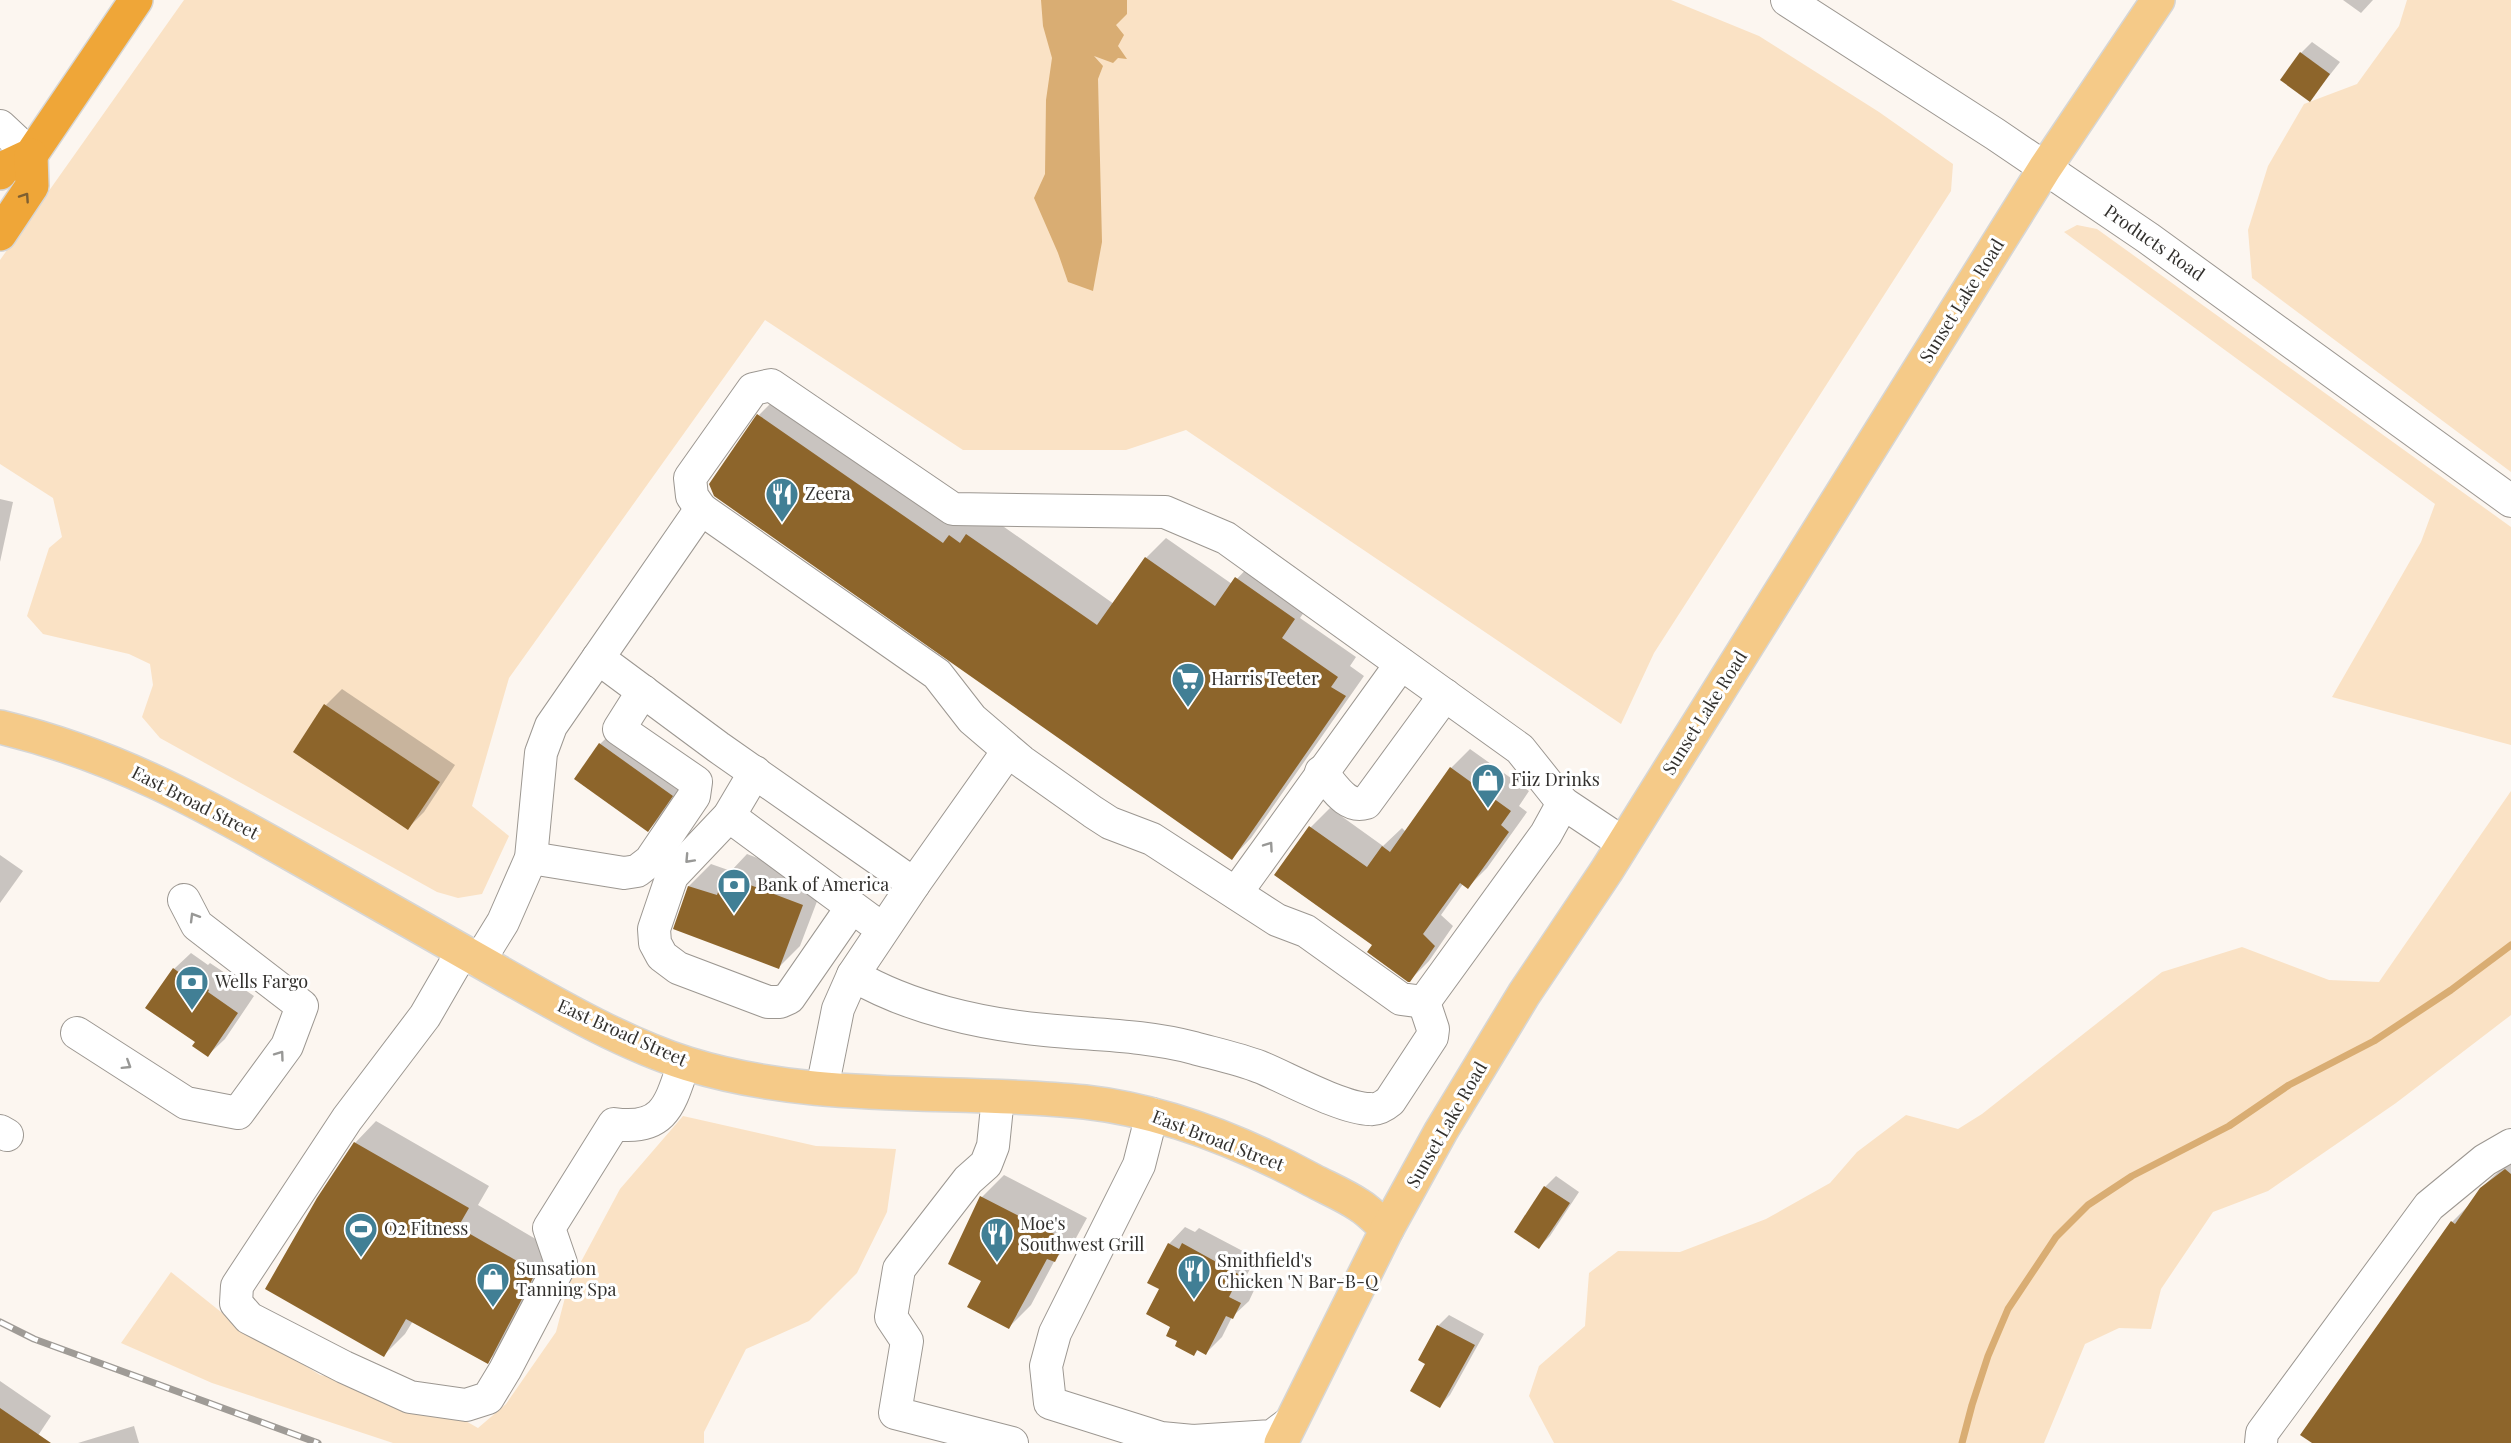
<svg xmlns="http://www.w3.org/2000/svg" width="2511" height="1443" font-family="'Playfair Display',serif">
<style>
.green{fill:#fae2c5}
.water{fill:#d9ad73}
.shadow{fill:#0003}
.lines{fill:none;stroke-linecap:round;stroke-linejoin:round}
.stream{stroke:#d9ad73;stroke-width:7}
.building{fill:#8d652b}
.minor-casing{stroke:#9c9791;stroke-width:34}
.major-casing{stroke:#d6d6d5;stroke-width:36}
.highway-casing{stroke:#d6d6d5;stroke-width:36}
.minor{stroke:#fff;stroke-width:32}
.major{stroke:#f5ca88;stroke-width:33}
.highway{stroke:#efa638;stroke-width:33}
.rail-casing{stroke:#9f9b96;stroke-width:7}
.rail{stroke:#fff;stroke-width:4.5;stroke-dasharray:14;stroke-linecap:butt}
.oneway{stroke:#7e5f31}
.oneway2{stroke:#989896}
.labels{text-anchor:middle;stroke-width:6;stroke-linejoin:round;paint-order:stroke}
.street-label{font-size:18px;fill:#32302d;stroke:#fff}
.poi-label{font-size:18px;fill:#32302d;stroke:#fff;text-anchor:start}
</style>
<rect width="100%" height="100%" fill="#fcf6f0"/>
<g class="green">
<polygon points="184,0 1671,0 1759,36 1879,112 1953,164 1951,191 1654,653 1621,724 1186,430 1126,450 963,450 765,320 509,678 472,806 509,836 482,894 458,898 437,892 160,738 142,717 153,685 150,664 129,654 43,634 27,616 49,548 62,537 53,498 0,464 0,260"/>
<polygon points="2407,0 2511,0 2511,472 2252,278 2248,230 2268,166 2304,104 2357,84 2399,26"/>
<polygon points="2077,225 2097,229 2511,527 2511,745 2332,697 2421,542 2435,504 2064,232"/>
<polygon points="2511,791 2511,1015 2396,1103 2268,1191 2213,1212 2161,1289 2151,1329 2119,1328 2085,1344 2044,1443 1554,1443 1529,1396 1539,1366 1585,1326 1589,1273 1618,1251 1680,1252 1766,1219 1830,1183 1857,1152 1906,1115 1958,1129 1982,1114 2162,972 2242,947 2329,980 2379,982"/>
<polygon points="683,1116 816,1146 896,1149 887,1212 857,1273 809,1321 746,1349 704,1432 704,1443 393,1443 212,1383 121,1343 171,1272 226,1316 320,1375 418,1394 478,1428 506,1404 556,1332 568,1286 620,1189"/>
</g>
<polygon class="water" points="1041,0 1127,0 1127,14 1116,25 1124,35 1118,46 1127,59 1118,58 1113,63 1094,56 1103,66 1098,79 1102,242 1093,291 1068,282 1058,253 1034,198 1045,174 1046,100 1052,58 1043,26"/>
<g class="shadow">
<polygon points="2343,0 2373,0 2361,13"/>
<polygon points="2312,42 2340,62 2310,100 2301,53"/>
<polygon points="778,396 987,515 1114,604 1146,558 1166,538 1232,584 1256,559 1313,599 1300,618 1356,657 1350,666 1364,676 1251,838 1232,858 759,415"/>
<polygon points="0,499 13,502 0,562"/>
<polygon points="342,689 455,765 424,812 408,828 326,705"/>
<polygon points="617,728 688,778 664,814 648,830 600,744"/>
<polygon points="1470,749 1529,791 1519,806 1527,812 1487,868 1468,887 1463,884 1441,915 1453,926 1429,961 1410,980 1375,945 1276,875 1311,827 1330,808 1383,846 1402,828 1406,832 1451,768"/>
<polygon points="747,854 824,883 800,946 778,968 675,928 689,886 711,864 731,871"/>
<polygon points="0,855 23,871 0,903"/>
<polygon points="191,953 208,965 210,963 225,973 223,975 254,996 225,1039 208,1055 197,1042 174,969"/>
<polygon points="376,1121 489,1186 478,1205 556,1251 508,1341 487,1362 413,1321 405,1334 384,1355 355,1143"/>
<polygon points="2511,1160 2511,1443 2315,1443 2452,1222 2471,1203 2481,1188"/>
<polygon points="1004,1175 1087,1218 1076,1238 1056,1258 1031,1305 1009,1327 983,1280 982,1197"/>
<polygon points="1556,1176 1579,1192 1550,1236 1539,1247 1545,1187"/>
<polygon points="1185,1227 1195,1232 1199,1228 1256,1258 1244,1280 1256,1286 1249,1301 1232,1317 1222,1337 1206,1353 1199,1349 1194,1354 1179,1340 1172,1327 1161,1288 1169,1244"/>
<polygon points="1449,1315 1484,1334 1450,1395 1440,1406 1427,1363 1420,1359 1438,1326"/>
<polygon points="0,1381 51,1416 33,1443 0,1443"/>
<polygon points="134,1426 139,1443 78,1443"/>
</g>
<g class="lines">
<polyline class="stream" points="1962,1443 1972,1405 1988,1356 2008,1309 2056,1237 2088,1205 2132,1176 2229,1126 2289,1085 2374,1041 2451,990 2511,945"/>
</g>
<g class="building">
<polygon points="2300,52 2330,74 2310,102 2280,80"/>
<polygon points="757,414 943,543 949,535 960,543 966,534 1097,625 1145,557 1215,606 1235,577 1295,619 1282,638 1338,677 1331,687 1346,696 1232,860 714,496 709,484"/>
<polygon points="324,704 440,782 408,830 293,752"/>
<polygon points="599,743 673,796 648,832 574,779"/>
<polygon points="1450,767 1511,811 1501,825 1509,832 1468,889 1460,883 1423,934 1435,946 1410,982 1408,982 1367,952 1372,945 1274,875 1309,826 1367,867 1382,846 1390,852"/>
<polygon points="724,875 803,905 779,969 673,929 688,886 717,895"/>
<polygon points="173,968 191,981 193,978 209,990 208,992 238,1013 208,1057 192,1046 195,1042 145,1008"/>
<polygon points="354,1142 469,1208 458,1227 536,1272 488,1364 406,1319 384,1357 265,1289 317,1198"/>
<polygon points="2505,1169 2511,1174 2511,1443 2312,1443 2300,1435 2451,1221 2455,1224 2480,1188"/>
<polygon points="1544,1186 1570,1203 1539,1249 1514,1232"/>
<polygon points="980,1196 1066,1240 1055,1262 1047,1259 1009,1329 967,1307 981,1281 948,1264"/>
<polygon points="1168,1243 1179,1249 1182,1243 1240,1275 1229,1297 1241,1303 1233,1319 1226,1316 1206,1355 1197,1350 1194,1356 1175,1346 1177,1341 1166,1336 1170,1327 1146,1314 1159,1289 1147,1283"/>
<polygon points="1437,1325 1475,1345 1440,1408 1410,1391 1425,1364 1418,1360"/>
<polygon points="0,1408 51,1443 0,1443"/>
</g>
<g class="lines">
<defs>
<g id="minor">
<polyline points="1787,0 1995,134 2148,238 2511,501"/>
<polyline points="0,126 31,155"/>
<polyline points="701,509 692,496 690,478 753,389 771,385 953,509 1165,512 1226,538 1520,749 1563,803"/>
<polyline points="598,658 718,747 914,884"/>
<polyline points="755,772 729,816 672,876 654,929 655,943 662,956 678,968 768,1002 780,1002 789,998 852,907"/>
<path d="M1321 772C1334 786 1346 809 1366 803L1445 695"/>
<polyline points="729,816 870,920"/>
<polyline points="531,858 624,873 637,871 650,861 694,796 696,782 619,729 643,691"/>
<polyline points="1236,893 1401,664"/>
<path d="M462 952 425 1016 347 1119 237 1286 236 1303 249 1318 344 1367 410 1397 466 1405 488 1398 505 1370 561 1263 549 1228 614 1124C665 1131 670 1104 684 1063"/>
<polyline points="479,961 503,922 531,858 541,753 551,726 701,509 937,674 972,719 1021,761 1093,812 1110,823 1152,839 1277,920 1306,931 1401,999 1424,1002 1546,834 1563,803 1623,843"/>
<path d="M853 975C909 1008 981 1024 1045 1030 1095 1035 1145 1035 1194 1048 1216 1054 1239 1059 1260 1067 1287 1078 1343 1109 1370 1109 1378 1110 1384 1106 1390 1101L1432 1037 1433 1029 1424 1002"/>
<polyline points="77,1033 186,1103 238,1113 287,1046 302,1006 197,925 184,900"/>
<polyline points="822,1089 838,1009 853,975 914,884 1008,751"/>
<polyline points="998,1097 993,1146 986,1164 968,1180 899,1269 891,1317 907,1341 895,1413 1012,1443"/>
<polyline points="1152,1114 1139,1165 1055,1333 1046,1366 1050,1403 1161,1438 1193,1441 1272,1436 1292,1421"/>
<polyline points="0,1131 7,1135"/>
<polyline points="2261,1443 2262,1433 2429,1206 2485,1160 2511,1145"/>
</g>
<g id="major">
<path d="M0 727C113 754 202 803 302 860 368 897 433 935 499 972 557 1005 624 1044 688 1064 817 1104 953 1088 1085 1102 1165 1111 1242 1142 1312 1180 1327 1188 1344 1195 1359 1205 1369 1211 1378 1221 1387 1229"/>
<polyline points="1281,1443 1387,1229 1441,1131 1524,994 1607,870 2045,168 2158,0"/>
</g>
<g id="highway">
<polyline points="0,173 3,168 31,155 136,0"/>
<polyline points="0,234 32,186 31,155"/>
</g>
</defs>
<use href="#minor" class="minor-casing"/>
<use href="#major" class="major-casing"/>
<use href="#highway" class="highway-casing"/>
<use href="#minor" class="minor"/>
<use href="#major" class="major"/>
<use href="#highway" class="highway"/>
<defs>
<polyline id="rail" points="0,1322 34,1339 318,1443"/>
</defs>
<use href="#rail" class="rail-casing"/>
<use href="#rail" class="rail"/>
</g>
<defs><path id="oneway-chevron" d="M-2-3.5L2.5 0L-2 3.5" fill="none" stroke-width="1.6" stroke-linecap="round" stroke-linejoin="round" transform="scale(1.5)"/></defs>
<use class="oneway" href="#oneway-chevron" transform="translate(25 197) rotate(-56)"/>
<g class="oneway2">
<use href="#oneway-chevron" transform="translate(1269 846) rotate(-55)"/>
<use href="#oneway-chevron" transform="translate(689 859) rotate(133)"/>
<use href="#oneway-chevron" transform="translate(194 917) rotate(-121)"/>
<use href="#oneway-chevron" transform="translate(280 1055) rotate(-54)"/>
<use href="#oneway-chevron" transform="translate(127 1065) rotate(32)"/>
</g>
<defs>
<symbol id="restaurant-pin" viewBox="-11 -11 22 30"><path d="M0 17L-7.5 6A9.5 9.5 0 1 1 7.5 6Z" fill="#417f95" stroke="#fff"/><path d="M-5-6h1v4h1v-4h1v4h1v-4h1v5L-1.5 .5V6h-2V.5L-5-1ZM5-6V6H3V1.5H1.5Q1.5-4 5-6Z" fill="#fff"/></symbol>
<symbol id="supermarket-pin" viewBox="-11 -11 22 30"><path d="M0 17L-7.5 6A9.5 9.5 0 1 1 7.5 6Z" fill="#417f95" stroke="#fff"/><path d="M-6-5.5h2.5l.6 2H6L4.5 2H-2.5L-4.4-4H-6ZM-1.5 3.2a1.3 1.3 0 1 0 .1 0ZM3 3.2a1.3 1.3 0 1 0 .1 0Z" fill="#fff"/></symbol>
<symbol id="shop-pin" viewBox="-11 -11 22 30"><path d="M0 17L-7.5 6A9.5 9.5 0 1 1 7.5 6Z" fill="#417f95" stroke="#fff"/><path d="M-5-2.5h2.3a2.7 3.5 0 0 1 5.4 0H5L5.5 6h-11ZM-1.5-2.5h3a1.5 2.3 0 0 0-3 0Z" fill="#fff"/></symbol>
<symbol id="bank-pin" viewBox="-11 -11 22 30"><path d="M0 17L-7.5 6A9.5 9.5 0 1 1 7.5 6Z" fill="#417f95" stroke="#fff"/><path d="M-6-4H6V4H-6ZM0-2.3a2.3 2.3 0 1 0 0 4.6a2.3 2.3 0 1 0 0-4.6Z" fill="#fff"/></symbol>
<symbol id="stadium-pin" viewBox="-11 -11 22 30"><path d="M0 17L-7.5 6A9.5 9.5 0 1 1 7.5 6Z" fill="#417f95" stroke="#fff"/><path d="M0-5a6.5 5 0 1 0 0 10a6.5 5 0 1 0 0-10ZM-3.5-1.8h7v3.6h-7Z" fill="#fff"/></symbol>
</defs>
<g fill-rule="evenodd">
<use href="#restaurant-pin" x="763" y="475" width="38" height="52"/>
<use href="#supermarket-pin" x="1169" y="660" width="38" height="52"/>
<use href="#shop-pin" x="1469" y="761" width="38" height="52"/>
<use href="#bank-pin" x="715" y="866" width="38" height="52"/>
<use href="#bank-pin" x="173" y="963" width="38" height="52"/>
<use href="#stadium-pin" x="342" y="1210" width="38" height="52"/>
<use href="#restaurant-pin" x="978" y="1215" width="38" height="52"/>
<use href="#restaurant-pin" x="1175" y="1252" width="38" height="52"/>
<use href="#shop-pin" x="474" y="1260" width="38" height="52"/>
</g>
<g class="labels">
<g class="street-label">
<text transform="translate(2154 243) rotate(35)" y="6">Products Road</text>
<text transform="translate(1962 301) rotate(-58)" y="6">Sunset Lake Road</text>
<text transform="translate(1705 713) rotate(-58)" y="6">Sunset Lake Road</text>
<text transform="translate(195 803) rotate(27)" y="6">East Broad Street</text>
<text transform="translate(622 1033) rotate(24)" y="6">East Broad Street</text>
<text transform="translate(1447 1125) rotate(-60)" y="6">Sunset Lake Road</text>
<text transform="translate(1218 1141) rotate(21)" y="6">East Broad Street</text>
</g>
<g class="poi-label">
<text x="805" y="500">Zeera</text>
<text x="1211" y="685">Harris Teeter</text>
<text x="1511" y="786">Fiiz Drinks</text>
<text x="757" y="891">Bank of America</text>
<text x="215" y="988">Wells Fargo</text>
<text x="1020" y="1230">Moe's<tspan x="1020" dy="21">Southwest Grill</tspan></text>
<text x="384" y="1235">O2 Fitness</text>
<text x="1217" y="1267">Smithfield's<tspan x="1217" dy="21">Chicken 'N Bar-B-Q</tspan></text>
<text x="516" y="1275">Sunsation<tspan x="516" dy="21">Tanning Spa</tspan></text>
</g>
</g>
</svg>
